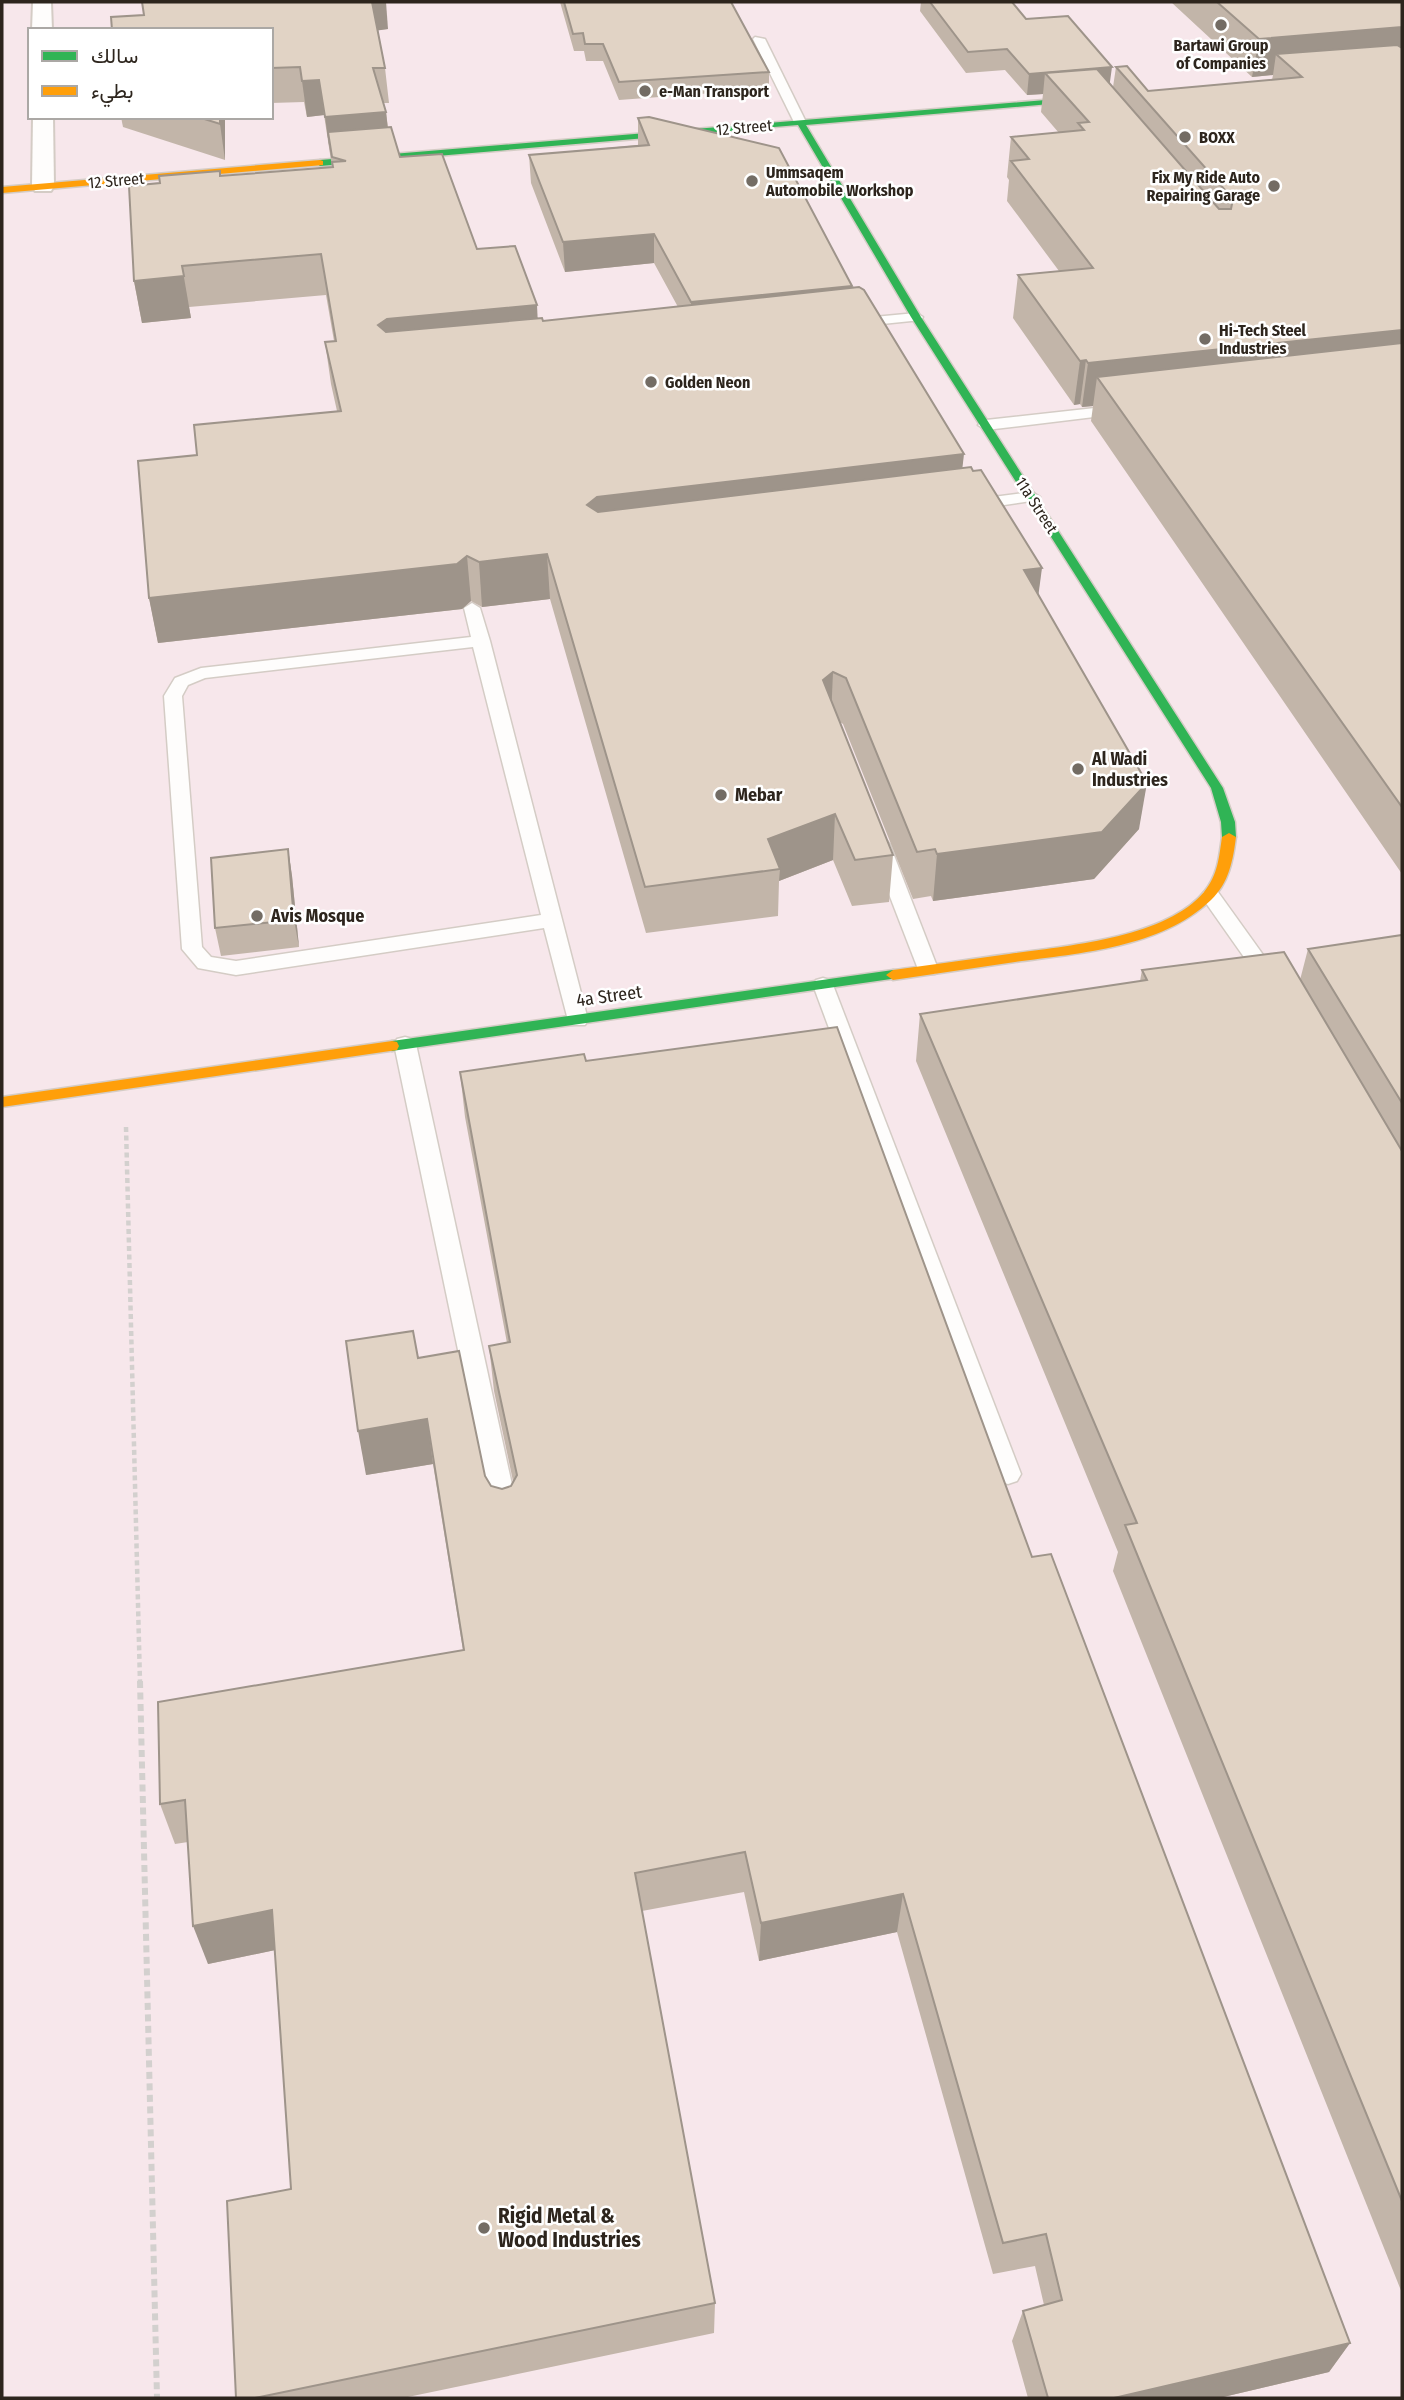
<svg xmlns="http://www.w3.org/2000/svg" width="1404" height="2400" font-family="'Fira Sans Condensed',Vazirmatn,sans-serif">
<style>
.industrial{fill:#f7e7eb;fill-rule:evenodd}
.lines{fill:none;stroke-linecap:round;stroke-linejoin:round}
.lane-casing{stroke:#d4ccc5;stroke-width:3}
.street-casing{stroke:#d4ccc5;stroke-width:4}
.fast-casing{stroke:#d4ccc5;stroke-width:3}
.slow-casing{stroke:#d4ccc5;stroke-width:3}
.path-far1{stroke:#d3d0ce;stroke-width:4.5;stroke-dasharray:5 3.5;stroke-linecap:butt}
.path{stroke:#d3d0ce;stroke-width:6;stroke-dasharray:7 4.5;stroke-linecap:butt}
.lane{fill:#fefdfc;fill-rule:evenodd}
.street{fill:#fefdfc;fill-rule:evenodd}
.fast{fill:#30b455;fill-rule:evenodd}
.slow{fill:#ff9f0a;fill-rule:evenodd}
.wall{fill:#c2b5a9}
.shaded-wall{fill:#9e948a}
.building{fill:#e1d3c5;stroke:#9e948a;stroke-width:2}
.poi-dot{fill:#736c64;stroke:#fff;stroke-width:2.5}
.labels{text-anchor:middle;stroke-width:5;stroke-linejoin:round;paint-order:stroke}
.far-poi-label{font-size:16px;font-weight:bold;fill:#2d251d;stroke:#fff;text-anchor:start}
.far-street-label{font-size:16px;fill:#2d251d;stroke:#fff}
.poi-label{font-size:18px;font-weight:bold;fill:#2d251d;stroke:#fff;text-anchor:start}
.street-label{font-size:18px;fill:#2d251d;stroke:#fff}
.near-poi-label{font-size:21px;font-weight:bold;fill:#2d251d;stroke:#fff;text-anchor:start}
</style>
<rect width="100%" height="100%" fill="#f6efe8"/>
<path class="industrial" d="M2 2H1402V2398H2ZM30 30H271V117H30Z"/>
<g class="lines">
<defs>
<g id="lane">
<polygon points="755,37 765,39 806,122 804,125 794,122 753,39"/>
<polygon points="916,313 923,317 921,320 853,327 846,323 853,319"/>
<polygon points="1122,405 1127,407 1130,410 1127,413 986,430 978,425 986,420"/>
<polygon points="1032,492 1040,497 1038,500 970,510 962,505 970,500"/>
<path d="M472 603 480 608 490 641 588 1020 585 1025H571L568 1020 544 928 236 975 198 968 182 949 164 696 175 678 201 668 471 637 464 608ZM473 647 541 915 236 961 211 957 202 947 182 696 188 685 205 678Z"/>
<polygon points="880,839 887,841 890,845 938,969 935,974 921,974 918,969 870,845 873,841"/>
<polygon points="1211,890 1218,892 1279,977 1282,982 1279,987 1265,987 1201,896 1204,892"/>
<polygon points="823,978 830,980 833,985 1021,1474 1017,1481 1008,1484 999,1481 995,1474 813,985 816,980"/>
<polygon points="405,1037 413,1039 416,1044 519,1517 515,1525 506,1528 497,1525 493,1517 394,1044 397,1039"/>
</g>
<g id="street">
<polygon points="33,2 51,2 52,30 32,30"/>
<polygon points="33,117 53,117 54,186 51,191 35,191 32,186"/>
</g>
<g id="fast">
<polygon points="1093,96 1097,98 1096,100 806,125 921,317 1223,788 1235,822 1236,837 1229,841 1222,837 1221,822 1211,788 911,317 798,125 320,166 316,163 320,160"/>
<polygon points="893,970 898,972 900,975 898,978 392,1051 385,1046 392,1041"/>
</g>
<g id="slow">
<polygon points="320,160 323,161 323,165 2,193 2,187"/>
<path d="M1229 833 1236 837C1233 860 1229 883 1211 900 1161 948 1080 953 1015 962 974 968 934 974 893 980L886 975 893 970C932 965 971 959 1009 954 1065 946 1166 938 1204 892 1218 875 1219 857 1222 837Z"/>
<polygon points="392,1041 397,1042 399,1046 397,1050 2,1107 2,1097"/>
</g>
</defs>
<use href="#lane" class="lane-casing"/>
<use href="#street" class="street-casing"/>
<use href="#fast" class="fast-casing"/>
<use href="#slow" class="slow-casing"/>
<polyline class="path-far1" points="126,1127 140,1683"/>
<polyline class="path" points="140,1681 157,2398"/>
<use href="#lane" class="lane"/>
<use href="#street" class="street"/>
<use href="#fast" class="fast"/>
<use href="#slow" class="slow"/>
</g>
<g class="wall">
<polygon points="560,2 731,2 769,72 769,89 619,100 603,61 586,61 584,51 574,51"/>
<polygon points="921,2 1012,2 1026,19 1109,83 1113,87 1116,67 1148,91 1272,80 1273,75 1252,77 1171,2 1402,2 1402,874 1091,421 1093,406 1082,407 1080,404 1074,405 1013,318 1018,275 1059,271 1007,201 1009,180 1007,177 1011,137 1059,133 1041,112 1043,94 1027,95 1005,70 966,73 920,11"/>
<polygon points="388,29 378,30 385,68 389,103 383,103 386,112 388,128 400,157 477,249 538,318 543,321 678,307 654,263 565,272 531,183 529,155 638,145 638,118 852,288 1038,594 1139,829 1094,879 933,901 931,896 913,899 843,724 840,722 893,855 889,902 852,906 833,860 779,881 778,916 646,933 550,599 482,607 471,601 462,609 158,643 149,598 197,455 337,411 331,384 325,342 334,341 326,295 189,307 191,318 142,323 134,281 160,183 221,176 332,167 324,115 307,117 304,102 271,103 271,30"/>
<polygon points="121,117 225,117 225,160 123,127"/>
<polygon points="288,849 292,876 299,947 221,956 215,928"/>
<polygon points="1402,935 1402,2293 1113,1571 1118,1552 916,1061 920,1014 1140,981 1142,970 1300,980 1308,949"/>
<polygon points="586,1061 1032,1557 1350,2343 1329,2372 1219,2398 1028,2398 1012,2341 1023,2311 1044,2305 1035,2266 993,2274 897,1932 759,1961 744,1892 642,1911 715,2303 714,2333 403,2398 236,2398 291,2189 275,1950 208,1964 188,1842 175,1844 160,1804 463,1650 433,1464 366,1475 418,1358 491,1486 502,1489 511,1486 513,1481 494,1391 489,1346 507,1343 465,1117 460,1072"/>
</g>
<g class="shaded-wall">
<polygon points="371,2 386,2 388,29 374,31"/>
<polygon points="1402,27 1402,62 1276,54 1273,75 1252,77 1259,39"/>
<polygon points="1112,67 1109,89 1045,73 1043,94 1027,95 1029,74"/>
<polygon points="319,80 324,115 307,117 302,81"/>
<polygon points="386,112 390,148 328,132 330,153 325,117"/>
<polygon points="220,117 225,117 225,160 220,124"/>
<polygon points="654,234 654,263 565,272 563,242"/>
<polygon points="182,266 191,318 142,323 134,281"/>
<polygon points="852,286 851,317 691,332 691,302"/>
<polygon points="537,305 539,347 392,361 378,325 387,319"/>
<polygon points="1402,330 1402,372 1097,377 1093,406 1082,407 1088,363"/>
<polygon points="1086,360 1080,404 1074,405 1080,361"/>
<polygon points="964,454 959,498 599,541 587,505 597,497"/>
<polygon points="547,554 550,599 482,607 479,562"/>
<polygon points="467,556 471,601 462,609 158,643 149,598"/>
<polygon points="1042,568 1036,613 1024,570"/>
<polygon points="833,672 831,718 823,680"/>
<polygon points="1147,783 1139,829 1094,879 933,901 937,854"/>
<polygon points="835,814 833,860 779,881 780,869 768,839"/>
<polygon points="288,849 292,876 299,947 294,920"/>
<polygon points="427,1419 433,1464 366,1475 358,1431"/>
<polygon points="903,1894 897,1932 759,1961 761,1923"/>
<polygon points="272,1910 285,1948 208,1964 193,1926"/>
<polygon points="1350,2343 1329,2372 1219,2398 1114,2398"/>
</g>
<g class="building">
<polygon points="142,2 372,2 385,68 373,68 386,112 325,117 319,80 302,81 300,67 271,68 271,30 112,30 111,17 144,15"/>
<polygon points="564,2 731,2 769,72 619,82 603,44 585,44 583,33 573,34"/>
<polygon points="930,2 1012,2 1026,19 1068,16 1112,67 1029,74 1007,49 968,52"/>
<polygon points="1217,2 1402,2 1402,27 1259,39"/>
<polygon points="1397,45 1402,48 1402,330 1088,363 1086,360 1080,361 1018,275 1093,268 1011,161 1029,159 1011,137 1084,130 1078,123 1089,122 1045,73 1097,69 1219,209 1231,209 1233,199 1116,67 1127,66 1148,91 1302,77 1276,54"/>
<polygon points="198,117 220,117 220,124"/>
<polygon points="649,117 779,148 852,286 691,302 654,234 563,242 529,155 649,145 638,118"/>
<polygon points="391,127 400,157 442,154 477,249 515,246 537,305 387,319 378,325 386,332 542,318 543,321 859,287 864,290 964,454 597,497 587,505 598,512 971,467 973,471 981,470 1042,568 1024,570 1147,783 1102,832 937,854 935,849 917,852 846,678 833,672 823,680 893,855 855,860 835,814 768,839 780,869 645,887 547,554 479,562 467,556 457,564 149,598 138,461 197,455 194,425 341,411 325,342 336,341 321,254 182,266 184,276 134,281 129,186 160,183 159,176 220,171 220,176 333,167 332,162 346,161 332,157 328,132"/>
<polygon points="1402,343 1402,807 1097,377"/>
<polygon points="288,849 294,920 215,928 211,858"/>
<polygon points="1402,935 1402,1103 1308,949"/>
<polygon points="1284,952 1402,1151 1402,2201 1125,1525 1137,1523 920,1014 1147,980 1142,970"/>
<polygon points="837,1027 1032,1557 1051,1554 1350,2343 1114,2398 1048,2398 1023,2311 1062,2300 1046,2234 1003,2243 903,1894 761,1923 745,1852 635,1873 715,2303 255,2398 236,2398 227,2201 291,2189 272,1910 193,1926 185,1800 160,1804 158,1702 464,1650 427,1419 358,1431 346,1341 413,1331 418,1358 459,1351 485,1476 491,1486 502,1489 511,1486 517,1475 489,1346 510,1342 460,1072 584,1054 586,1061"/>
</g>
<g class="poi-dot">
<circle cx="1221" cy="25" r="7"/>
<circle cx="645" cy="91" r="7"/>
<circle cx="1185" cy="137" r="7"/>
<circle cx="752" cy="181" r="7"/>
<circle cx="1274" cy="186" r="7"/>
<circle cx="1205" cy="339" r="7"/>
<circle cx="651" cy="382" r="7"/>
<circle cx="1078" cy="769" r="7"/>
<circle cx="721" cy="795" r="7"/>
<circle cx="257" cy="916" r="7"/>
<circle cx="484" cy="2228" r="7"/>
</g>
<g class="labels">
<g class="far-poi-label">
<text x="1221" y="51" text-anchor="middle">Bartawi Group<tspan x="1221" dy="18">of Companies</tspan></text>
<text x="659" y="97">e-Man Transport</text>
<text x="1199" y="143">BOXX</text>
<text x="766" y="178">Ummsaqem<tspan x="766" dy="18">Automobile Workshop</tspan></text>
<text x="1260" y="183" text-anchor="end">Fix My Ride Auto<tspan x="1260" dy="18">Repairing Garage</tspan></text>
<text x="1219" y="336">Hi-Tech Steel<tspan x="1219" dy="18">Industries</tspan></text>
<text x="665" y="388">Golden Neon</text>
</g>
<g class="far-street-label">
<text transform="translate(744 127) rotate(-5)" y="6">12 Street</text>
<text transform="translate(116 180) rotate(-5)" y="6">12 Street</text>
<text transform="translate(1037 505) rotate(57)" y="6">11a Street</text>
</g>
<g class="poi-label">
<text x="1092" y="765">Al Wadi<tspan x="1092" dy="21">Industries</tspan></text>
<text x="735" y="801">Mebar</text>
<text x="271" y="922">Avis Mosque</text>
</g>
<g class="street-label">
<text transform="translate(609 996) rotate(-8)" y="6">4a Street</text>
</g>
<g class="near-poi-label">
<text x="498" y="2223">Rigid Metal &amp;<tspan x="498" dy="24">Wood Industries</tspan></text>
</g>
</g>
<rect width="1404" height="2400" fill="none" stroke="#2d251d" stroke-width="7"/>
<rect x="28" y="28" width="245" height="91" fill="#ffffff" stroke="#aba8a5" stroke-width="2"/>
<rect x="42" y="51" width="35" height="10" fill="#30b455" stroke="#aba8a5" stroke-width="2"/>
<text x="91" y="63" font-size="21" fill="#2d251d">سالك</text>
<rect x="42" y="86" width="35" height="10" fill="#ff9f0a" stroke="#aba8a5" stroke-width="2"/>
<text x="91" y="98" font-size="21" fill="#2d251d">بطيء</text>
</svg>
